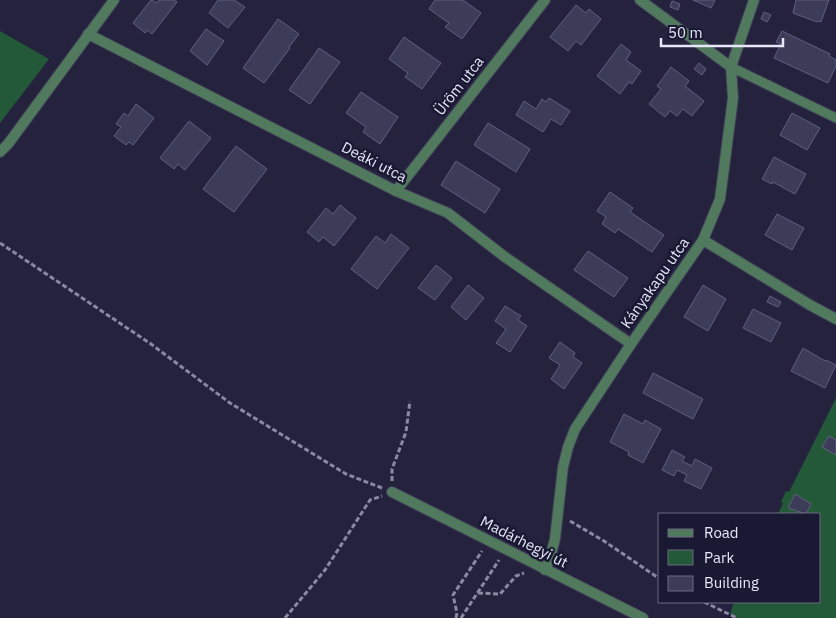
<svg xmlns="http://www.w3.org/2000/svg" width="836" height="618" font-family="'IBM Plex Sans',sans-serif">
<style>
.green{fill:#235938}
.building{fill:#3c3b58;stroke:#5f5f7f}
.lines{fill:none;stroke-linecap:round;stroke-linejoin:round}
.service-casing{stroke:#3f3e57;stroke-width:11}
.minor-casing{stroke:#3f3e57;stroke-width:12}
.path{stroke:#8a899f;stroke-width:3;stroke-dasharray:5 2.5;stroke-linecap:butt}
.service{stroke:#50795d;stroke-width:9}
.minor{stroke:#50795d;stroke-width:10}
.labels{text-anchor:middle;stroke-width:5;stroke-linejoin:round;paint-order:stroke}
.street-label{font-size:15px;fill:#e6e7f9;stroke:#1a1933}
</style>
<rect width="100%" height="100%" fill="#24223d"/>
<g class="green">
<polygon points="0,31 49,59 0,123"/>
<polygon points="836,398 836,618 737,618 730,614 734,602 820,602 820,514 778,514 783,503 781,502 786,491 789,492"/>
</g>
<g class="building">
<polygon points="151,0 157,3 159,0 174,0 177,2 152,34 147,30 145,33 133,23"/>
<polygon points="218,0 234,0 245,7 228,28 209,13"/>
<polygon points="435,0 463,0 481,13 462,39 445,27 449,23 429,9"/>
<polygon points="693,0 715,0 711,8"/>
<polygon points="796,0 829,0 821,22 818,21 817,22 793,13"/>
<polygon points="672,1 680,4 678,10 670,7"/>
<polygon points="576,5 586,13 589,9 601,19 581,45 576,41 568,51 550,37"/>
<polygon points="764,12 771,15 767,22 761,19"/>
<polygon points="278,19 299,34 289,47 290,48 264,83 243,68"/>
<polygon points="206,29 224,41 207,65 190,51"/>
<polygon points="782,31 830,54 829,56 836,60 836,66 828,83 774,58 781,44 776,42"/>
<polygon points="404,37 441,63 422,89 405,77 408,73 389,59"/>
<polygon points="621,44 631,52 626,60 641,71 632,84 629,82 620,94 597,76"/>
<polygon points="319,48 340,62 310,104 289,90"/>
<polygon points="699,63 706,69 702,75 694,69"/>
<polygon points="671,67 689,81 685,86 704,101 692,116 683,109 677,116 670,111 665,117 649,104 661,89 657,86"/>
<polygon points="361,92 398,117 380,144 363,132 366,127 346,113"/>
<polygon points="549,98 570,111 561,125 551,119 543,132 516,115 524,101 536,109 542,99 546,102"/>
<polygon points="136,104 154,118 133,145 129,142 126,145 114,136 121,127 116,124 124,113 128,116"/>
<polygon points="792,113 820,128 807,150 780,135"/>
<polygon points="189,121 211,138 185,170 178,164 174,169 160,158"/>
<polygon points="488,123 530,149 516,172 474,145"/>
<polygon points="236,146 267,169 234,212 203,189"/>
<polygon points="774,157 806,174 795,194 773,182 772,184 762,179"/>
<polygon points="456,161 500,189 485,213 441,185"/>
<polygon points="610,192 633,208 630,212 664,235 652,252 618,229 615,233 602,224 606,217 597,211"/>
<polygon points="340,205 356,218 334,246 323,237 319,242 307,232 326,208 333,214"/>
<polygon points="777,214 804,228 792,250 765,235"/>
<polygon points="391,234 409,248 377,289 351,269 376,236 385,243"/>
<polygon points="588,251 628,278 614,297 574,270"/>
<polygon points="436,265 452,278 435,300 418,288"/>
<polygon points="468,285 484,298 466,320 451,307"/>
<polygon points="703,285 726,299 708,331 684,317"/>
<polygon points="770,296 781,302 778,307 767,302"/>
<polygon points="505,306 521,316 518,320 527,326 510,352 496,343 506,329 495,321"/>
<polygon points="753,309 781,323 771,342 743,328"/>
<polygon points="560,342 575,353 573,357 582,363 564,389 551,379 560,365 549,358"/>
<polygon points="803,348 825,361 826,360 836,365 825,388 791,371"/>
<polygon points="653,373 703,399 693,419 643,393"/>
<polygon points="624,414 643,424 645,420 661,429 643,463 628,455 629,452 610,442"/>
<polygon points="829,436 836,440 836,455 822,447"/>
<polygon points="672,450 685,457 682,461 692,466 695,459 712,468 701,489 684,481 687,475 677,470 674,476 662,470"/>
<polygon points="795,494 811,504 806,514 788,508"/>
</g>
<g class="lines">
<defs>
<polyline id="service" points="731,67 836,118"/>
<g id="minor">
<polyline points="640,0 731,67"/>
<polyline points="88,34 396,191 448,213 505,257 631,344"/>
<polyline points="0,152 8,144 114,0"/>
<polyline points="396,191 545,0"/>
<polyline points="703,240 810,305 836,319"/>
<polyline points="392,492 643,618"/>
<polyline points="545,570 550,558 555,539 563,467 568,447 575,429 631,344 703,240 720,199 733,98 731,67 754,0"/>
</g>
</defs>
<use href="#service" class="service-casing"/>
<use href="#minor" class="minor-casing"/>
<g class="path">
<polyline points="0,243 151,344 230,403 346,474 382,488"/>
<polyline points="392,481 392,469 406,432 410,401"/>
<polyline points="570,521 604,541 660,579"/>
<polyline points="478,593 500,594 516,576 524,573"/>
<polyline points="704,602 737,618"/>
<polyline points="285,618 325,570 370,500 382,496"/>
<polyline points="456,618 457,613 453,595 482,551"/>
<polyline points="461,618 499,560"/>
</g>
<use href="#service" class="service"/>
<use href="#minor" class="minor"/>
</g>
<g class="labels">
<g class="street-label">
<text transform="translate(459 86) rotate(-52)" y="5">Üröm utca</text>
<text transform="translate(374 162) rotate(27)" y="5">Deáki utca</text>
<text transform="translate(655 283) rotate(-55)" y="5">Kányakapu utca</text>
<text transform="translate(524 542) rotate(27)" y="5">Madárhegyi út</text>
</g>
</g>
<rect x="658" y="513" width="162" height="90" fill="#1a1933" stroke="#6c6b82"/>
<rect x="668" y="529" width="25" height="8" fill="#50795d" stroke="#6c6b82"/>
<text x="704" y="538" font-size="15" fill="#e6e7f9">Road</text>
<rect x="668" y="550" width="25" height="15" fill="#235938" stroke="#6c6b82"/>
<text x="704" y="563" font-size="15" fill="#e6e7f9">Park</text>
<rect x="668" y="576" width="25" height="15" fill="#3c3b58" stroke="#6c6b82"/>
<text x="704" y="588" font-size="15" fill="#e6e7f9">Building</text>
<path d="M661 38v8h122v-8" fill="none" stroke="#e6e7f9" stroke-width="2.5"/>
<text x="668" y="38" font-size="15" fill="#e6e7f9" stroke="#1a1933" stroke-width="4" paint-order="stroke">50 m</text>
</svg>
